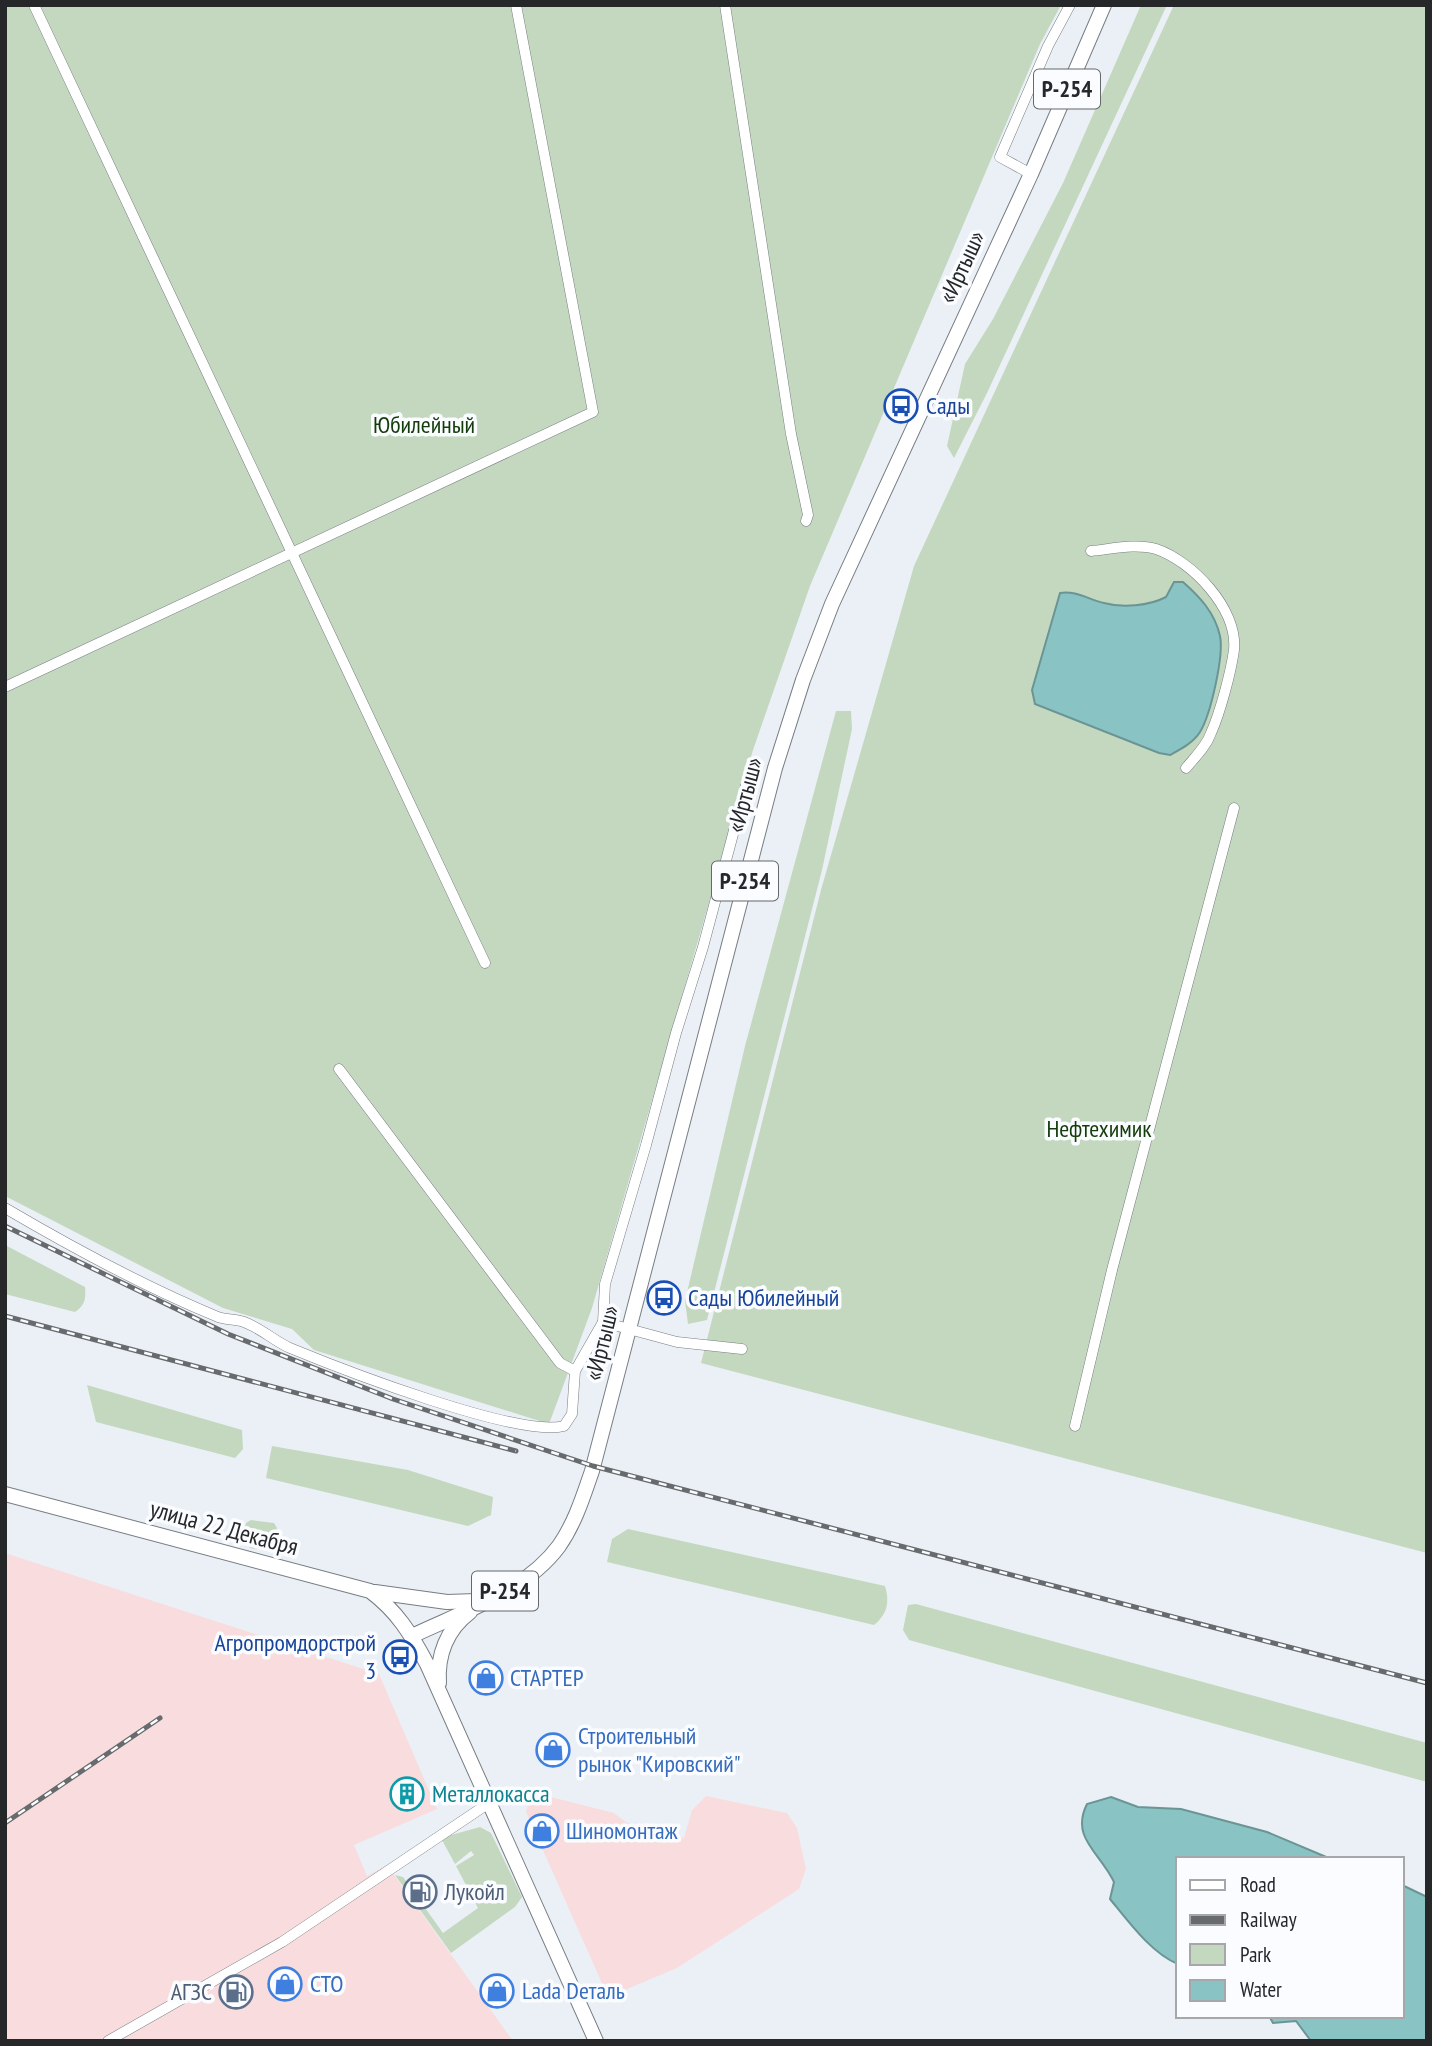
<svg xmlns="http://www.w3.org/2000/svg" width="1432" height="2046" font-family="'PT Sans Narrow',sans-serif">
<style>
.industrial{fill:#f9ddde}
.green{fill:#c3d8bf}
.water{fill:#89c3c3;stroke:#6b9495;stroke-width:2}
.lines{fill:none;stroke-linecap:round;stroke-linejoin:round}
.minor-casing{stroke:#787d83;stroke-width:11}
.primary-casing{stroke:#787d83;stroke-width:16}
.minor{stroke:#fff;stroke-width:10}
.primary{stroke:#fff;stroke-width:14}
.rail-casing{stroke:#676b6e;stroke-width:5}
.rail{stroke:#fafcff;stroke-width:2.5;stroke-dasharray:8;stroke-linecap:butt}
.labels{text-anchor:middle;stroke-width:7;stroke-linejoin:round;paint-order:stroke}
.shield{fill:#fafcff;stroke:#656769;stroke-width:2}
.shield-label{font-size:23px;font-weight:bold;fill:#252729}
.street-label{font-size:24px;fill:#252729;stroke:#fafcff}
.transit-label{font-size:24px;fill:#164399;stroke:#fafcff;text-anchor:start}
.park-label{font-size:24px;fill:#133c0a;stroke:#fafcff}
.shop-label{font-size:24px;fill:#366cbe;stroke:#fafcff;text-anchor:start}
.culture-label{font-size:24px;fill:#0d838f;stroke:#fafcff;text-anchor:start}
.service-label{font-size:24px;fill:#4e5e75;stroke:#fafcff;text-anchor:start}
</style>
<rect width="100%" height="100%" fill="#eaf0f6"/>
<g class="industrial">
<polygon points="5,1553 379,1674 437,1809 354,1845 367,1876 387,1865 513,2041 5,2041"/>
<polygon points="531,1792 614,1813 627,1823 684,1838 692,1810 706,1796 787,1813 797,1828 806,1869 799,1889 677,1968 608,1997 526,1812"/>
</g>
<g class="green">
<polygon points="5,5 1061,5 1040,44 810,586 753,750 592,1308 549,1424 314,1350 292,1329 223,1308 5,1196"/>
<polygon points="1141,5 1167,5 987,393 954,458 947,446 965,364 993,319 1063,183"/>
<polygon points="1174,5 1427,5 1427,1553 701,1363 821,890 914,566"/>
<polygon points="836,711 851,711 852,729 822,870 707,1320 688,1324 685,1301 745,1046"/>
<path d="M5 1245 85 1287C86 1299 85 1305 75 1312L5 1294Z"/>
<polygon points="87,1385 242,1430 243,1449 235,1458 96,1422"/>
<polygon points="272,1446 408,1470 493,1497 491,1515 468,1526 266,1478"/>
<path d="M251 1520 274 1523 277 1528C272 1541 265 1552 250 1548L242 1539 246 1523Z"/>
<path d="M628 1529 885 1586C890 1603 887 1614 874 1625L607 1562 612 1539Z"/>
<polygon points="916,1604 1427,1743 1427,1782 909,1640 903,1630 908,1605"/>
<polygon points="480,1827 491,1833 522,1897 515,1907 451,1953 395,1875 403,1877 443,1933 478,1908 456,1866 474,1855 471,1851 455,1864 442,1840 444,1837"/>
</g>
<g class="water">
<path d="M1174 582H1183C1200 597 1215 613 1220 636 1224 655 1211 714 1200 732 1193 743 1181 749 1170 755L1159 753 1035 704 1032 690 1060 593C1075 590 1090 600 1104 603 1122 608 1149 606 1166 597Z"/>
<path d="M1111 1797 1138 1807 1181 1809 1267 1832 1331 1859H1178V1964C1152 1954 1128 1921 1110 1899L1114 1882C1100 1852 1070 1838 1087 1804Z"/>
<polygon points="1402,1885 1427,1897 1427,2041 1311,2041 1296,2021 1273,2023 1269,2016 1402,2016"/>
</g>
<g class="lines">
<defs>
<g id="minor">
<polyline points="34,5 485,963"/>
<polyline points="725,5 791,434 808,515 806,521"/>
<polyline points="1031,174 1000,157 1048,46 1070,5"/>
<path d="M1091 551C1112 549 1136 543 1156 549 1192 561 1238 609 1234 650 1231 672 1220 713 1211 733 1206 747 1195 757 1186 768"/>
<polyline points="5,687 593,412 516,5"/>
<polyline points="339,1069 560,1363 575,1371"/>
<path d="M5 1208C73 1248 145 1287 218 1317 227 1320 236 1319 244 1322 261 1328 274 1341 290 1348 341 1369 518 1438 564 1426L572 1414 575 1371 603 1322 605 1284 646 1145 676 1033 703 947 749 774"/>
<polyline points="603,1322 677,1342 742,1349"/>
<polyline points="1075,1426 1112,1270 1234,808"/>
<polyline points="108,2041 282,1942 489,1803"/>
</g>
<g id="primary">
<path d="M5 1494 370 1591C397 1611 411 1634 427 1664L596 2041"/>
<polyline points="375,1592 447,1602 476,1601"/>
<path d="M412 1636C462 1612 525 1592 559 1546 575 1523 583 1497 592 1471L775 768 803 680 832 604 1031 174 1104 5"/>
<path d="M439 1683C437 1655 447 1629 470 1612"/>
</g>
</defs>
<use href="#minor" class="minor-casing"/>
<use href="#primary" class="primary-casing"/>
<use href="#minor" class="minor"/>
<use href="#primary" class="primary"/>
<defs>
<g id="rail">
<polyline points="5,1226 228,1334 393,1399 593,1466 1427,1683"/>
<polyline points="5,1316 516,1451"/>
<polyline points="5,1823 160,1718"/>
</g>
</defs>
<use href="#rail" class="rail-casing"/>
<use href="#rail" class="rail"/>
</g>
<defs>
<symbol id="bus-ring" viewBox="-11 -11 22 22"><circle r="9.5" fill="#fafcff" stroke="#1a4fb4" stroke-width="1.5"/><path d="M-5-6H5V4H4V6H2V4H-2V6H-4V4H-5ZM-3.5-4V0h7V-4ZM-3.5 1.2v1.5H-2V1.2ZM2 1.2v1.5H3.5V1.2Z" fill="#1a4fb4"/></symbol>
<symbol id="shop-ring" viewBox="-11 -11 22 22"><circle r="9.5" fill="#fafcff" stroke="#3f7fe0" stroke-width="1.5"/><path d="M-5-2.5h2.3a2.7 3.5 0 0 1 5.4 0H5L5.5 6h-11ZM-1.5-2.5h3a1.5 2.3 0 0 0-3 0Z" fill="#3f7fe0"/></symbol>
<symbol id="building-ring" viewBox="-11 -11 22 22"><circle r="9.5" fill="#fafcff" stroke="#0f9aa8" stroke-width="1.5"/><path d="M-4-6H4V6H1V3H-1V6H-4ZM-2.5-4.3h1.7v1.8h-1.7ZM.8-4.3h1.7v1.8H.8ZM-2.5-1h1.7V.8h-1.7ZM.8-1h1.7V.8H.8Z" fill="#0f9aa8"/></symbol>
<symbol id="fuel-ring" viewBox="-11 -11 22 22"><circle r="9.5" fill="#fafcff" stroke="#5c6f8a" stroke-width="1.5"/><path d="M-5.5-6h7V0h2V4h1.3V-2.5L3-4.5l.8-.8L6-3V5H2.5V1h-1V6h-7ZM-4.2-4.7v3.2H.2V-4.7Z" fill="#5c6f8a"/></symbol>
</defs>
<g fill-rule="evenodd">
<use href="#bus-ring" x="882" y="387" width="38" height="38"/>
<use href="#bus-ring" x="645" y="1279" width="38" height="38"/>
<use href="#bus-ring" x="381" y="1638" width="38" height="38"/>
<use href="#shop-ring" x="467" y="1659" width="38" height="38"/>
<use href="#shop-ring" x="534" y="1731" width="38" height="38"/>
<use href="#building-ring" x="388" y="1775" width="38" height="38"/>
<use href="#shop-ring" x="523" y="1812" width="38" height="38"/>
<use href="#fuel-ring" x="401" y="1873" width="38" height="38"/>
<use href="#shop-ring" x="266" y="1965" width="38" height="38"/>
<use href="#shop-ring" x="478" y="1972" width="38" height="38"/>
<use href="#fuel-ring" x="217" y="1973" width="38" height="38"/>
</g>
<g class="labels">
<g class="shield">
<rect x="1034" y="69.5" width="66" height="39" rx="5"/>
<rect x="712" y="861.5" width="66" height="39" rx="5"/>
<rect x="472" y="1571.5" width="66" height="39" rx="5"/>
</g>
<g class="shield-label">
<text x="1067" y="97">Р-254</text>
<text x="745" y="889">Р-254</text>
<text x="505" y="1599">Р-254</text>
</g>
<g class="street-label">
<text transform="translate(962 267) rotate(-65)" y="8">«Иртыш»</text>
<text transform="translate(745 795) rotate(-75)" y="8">«Иртыш»</text>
<text transform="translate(602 1343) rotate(-76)" y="8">«Иртыш»</text>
<text transform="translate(224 1528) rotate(15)" y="8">улица 22 Декабря</text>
</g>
<g class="transit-label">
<text x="926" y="414">Сады</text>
<text x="688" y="1306">Сады Юбилейный</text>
<text x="376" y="1651" text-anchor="end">Агропромдорстрой<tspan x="376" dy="28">3</tspan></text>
</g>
<g class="park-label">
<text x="424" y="433">Юбилейный</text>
<text x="1099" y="1137">Нефтехимик</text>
</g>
<g class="shop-label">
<text x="510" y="1686">СТАРТЕР</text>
<text x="578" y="1744">Строительный<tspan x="578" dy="28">рынок "Кировский"</tspan></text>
<text x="566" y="1839">Шиномонтаж</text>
<text x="310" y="1992">СТО</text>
<text x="522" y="1999">Lada Dеталь</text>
</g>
<g class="culture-label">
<text x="432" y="1802">Металлокасса</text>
</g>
<g class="service-label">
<text x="444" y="1900">Лукойл</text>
<text x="212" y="2000" text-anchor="end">АГЗС</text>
</g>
</g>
<rect width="1432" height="2046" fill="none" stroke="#252729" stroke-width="14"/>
<rect x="1176" y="1857" width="228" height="161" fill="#fafcff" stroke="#a5a7a9" stroke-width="2"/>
<rect x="1190" y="1880" width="35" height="10" fill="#ffffff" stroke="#a5a7a9" stroke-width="2"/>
<text x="1240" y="1892" font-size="21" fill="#252729">Road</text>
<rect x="1190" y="1915" width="35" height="10" fill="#676b6e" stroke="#a5a7a9" stroke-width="2"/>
<text x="1240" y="1927" font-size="21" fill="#252729">Railway</text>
<rect x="1190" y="1944" width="35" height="21" fill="#c3d8bf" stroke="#a5a7a9" stroke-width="2"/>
<text x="1240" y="1962" font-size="21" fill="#252729">Park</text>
<rect x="1190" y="1980" width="35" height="21" fill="#89c3c3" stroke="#a5a7a9" stroke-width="2"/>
<text x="1240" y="1997" font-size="21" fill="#252729">Water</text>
</svg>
